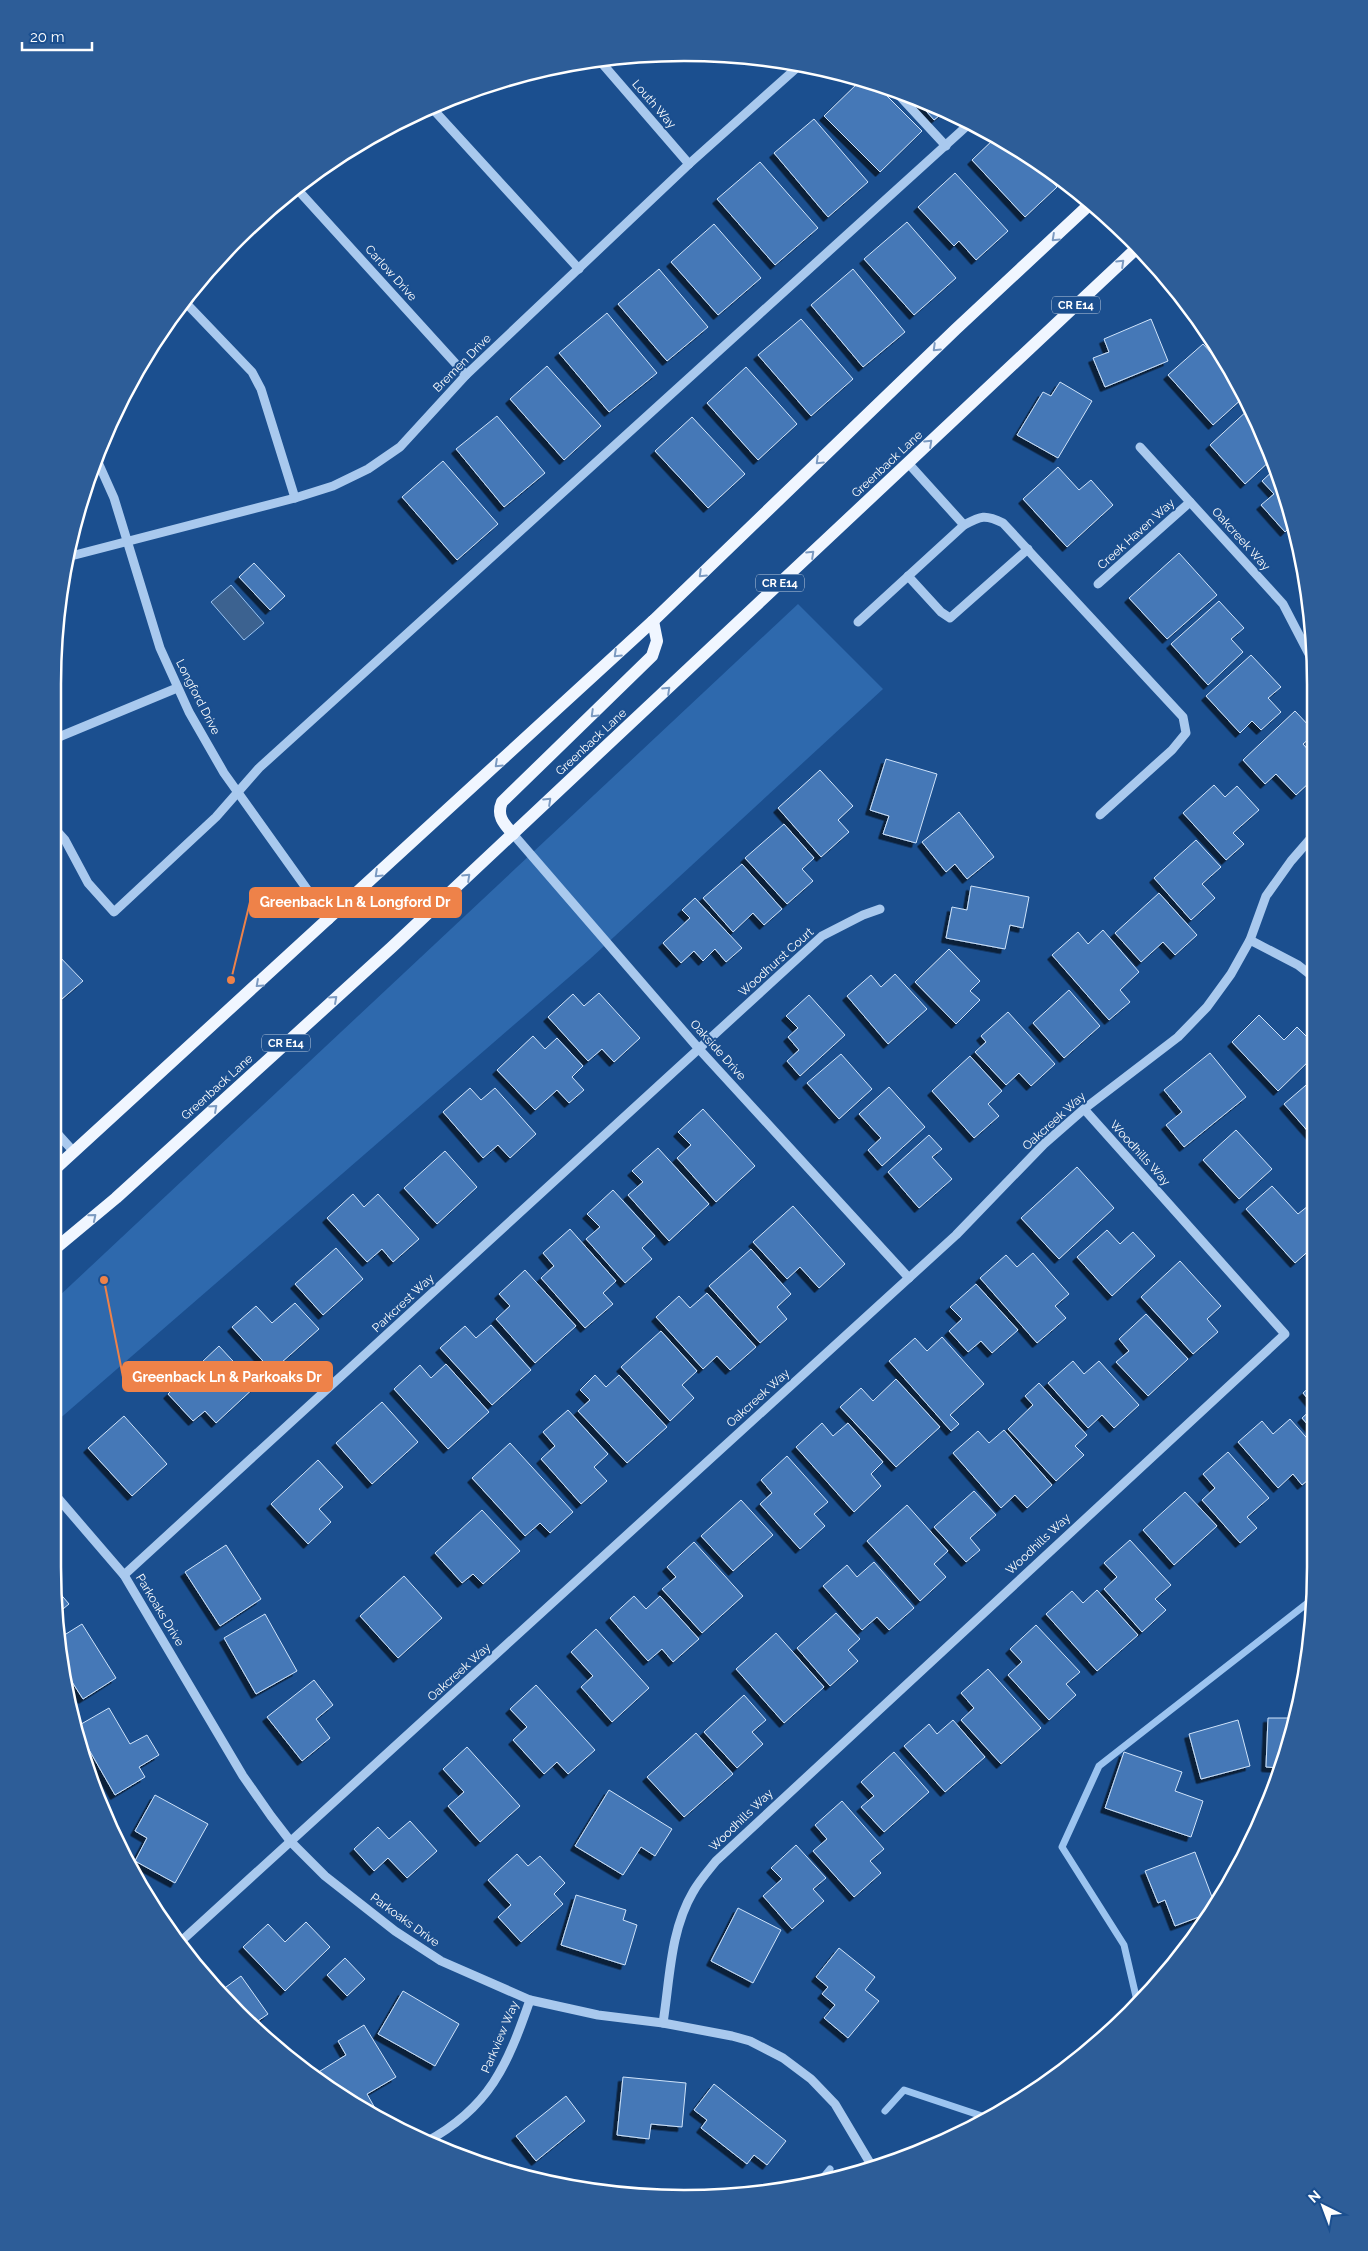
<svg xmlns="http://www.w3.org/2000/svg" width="1368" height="2251" font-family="Raleway,sans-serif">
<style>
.green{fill:#2e69ad}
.water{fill:#3c6290;stroke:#9cc4f0}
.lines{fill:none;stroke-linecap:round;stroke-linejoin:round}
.stream{stroke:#9cc4f0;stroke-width:7}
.building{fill:#4478b7;stroke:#cfe3fa;filter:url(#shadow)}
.minor{stroke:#a9c9ee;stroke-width:9}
.major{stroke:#f0f6ff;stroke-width:12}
.oneway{stroke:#7b9ac1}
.labels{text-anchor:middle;stroke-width:4;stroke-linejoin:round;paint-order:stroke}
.shield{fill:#1b4f8f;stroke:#bbcadd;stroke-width:1}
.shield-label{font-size:11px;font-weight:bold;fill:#fff}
.street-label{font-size:12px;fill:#fff;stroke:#1b4f8f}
.rim{fill:none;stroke:#fff;stroke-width:2.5}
.leader{fill:none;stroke:#ee8249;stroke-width:2}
.callout-dot{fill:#ee8249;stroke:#1b4f8f;stroke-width:2}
.callout{fill:#ee8249;stroke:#ee8249;stroke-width:2}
.callout-label{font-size:14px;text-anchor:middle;font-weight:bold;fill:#fff}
</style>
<defs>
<filter id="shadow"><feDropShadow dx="-4.5" dy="4.5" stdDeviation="0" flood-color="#0009"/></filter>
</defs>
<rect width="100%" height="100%" fill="#1b4f8f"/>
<polygon class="green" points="798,604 883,689 590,959 57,1421 57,1298"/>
<polygon class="water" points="231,585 264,623 244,640 211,602"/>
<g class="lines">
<g class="stream">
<polyline points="1138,2005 1124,1945 1062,1847 1099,1766 1314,1598"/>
<polyline points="885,2111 904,2090 988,2118"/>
<polyline points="820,2181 830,2169"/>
</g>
</g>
<g class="building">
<polygon points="860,81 877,86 922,131 880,172 824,116"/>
<polygon points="914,97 926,101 945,111 934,120"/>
<polygon points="814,119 868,182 828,217 774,153"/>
<polygon points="995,138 1035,159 1040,163 1037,166 1057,187 1025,217 972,160"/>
<polygon points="760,162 818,228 775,265 717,199"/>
<polygon points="955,173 1008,231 976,260 959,241 954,246 918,207"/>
<polygon points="907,222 956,278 914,315 864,259"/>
<polygon points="714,224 761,278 718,315 671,262"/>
<polygon points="659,269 708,327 667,361 618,304"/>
<polygon points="853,269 905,332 863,367 811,305"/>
<polygon points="607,313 657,373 609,412 559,353"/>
<polygon points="801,319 853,379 811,416 758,355"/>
<polygon points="1151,319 1168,361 1105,387 1093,358 1109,352 1104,339"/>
<polygon points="1203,344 1237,381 1244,397 1213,425 1168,375"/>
<polygon points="547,366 601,426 564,460 510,399"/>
<polygon points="746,367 797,424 758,460 707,403"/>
<polygon points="1060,382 1092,401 1058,458 1017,435 1043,392 1051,396"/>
<polygon points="1249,409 1272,459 1245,484 1210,445"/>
<polygon points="497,416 545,473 504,507 456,449"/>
<polygon points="692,417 745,474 708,508 655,451"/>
<polygon points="443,461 498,524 457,560 402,497"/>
<polygon points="1058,467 1079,490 1091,480 1113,505 1067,547 1023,499"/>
<polygon points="1276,468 1282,481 1292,525 1285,532 1261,505 1274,494 1262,481"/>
<polygon points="1179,553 1217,595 1167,639 1129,598"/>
<polygon points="254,563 285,596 270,610 239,577"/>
<polygon points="1219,601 1244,628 1231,639 1243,652 1208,685 1171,644"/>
<polygon points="1251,655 1281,687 1268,698 1281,712 1261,730 1252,721 1240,733 1206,696"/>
<polygon points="1295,711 1311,728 1311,737 1303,744 1311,753 1311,781 1296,795 1276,774 1265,784 1243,760"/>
<polygon points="886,759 937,774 916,843 883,834 889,816 870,810"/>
<polygon points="820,770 853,806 838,820 849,832 821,857 778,808"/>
<polygon points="1214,785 1225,797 1237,786 1259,810 1233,833 1244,844 1226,860 1183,813"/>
<polygon points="959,812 994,857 967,879 955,864 946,872 922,842"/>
<polygon points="784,824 814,858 802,869 813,881 787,904 745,858"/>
<polygon points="1196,840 1221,867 1202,884 1215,898 1191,920 1154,878"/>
<polygon points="742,864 782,909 764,925 753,913 733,932 703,898"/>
<polygon points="971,886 1029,897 1023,928 1010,925 1005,949 946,938 952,907 967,910"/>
<polygon points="1159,893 1197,935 1175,955 1163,942 1141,962 1115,933"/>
<polygon points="695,898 742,948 726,962 715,949 703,961 694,951 681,963 663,943 690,918 682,910"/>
<polygon points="1103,930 1139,972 1120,990 1130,1002 1109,1020 1052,955 1078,932 1088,944"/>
<polygon points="949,949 980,981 970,991 980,1000 956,1024 915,982"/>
<polygon points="55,952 83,981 55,1005"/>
<polygon points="895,974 927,1009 888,1044 847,996 871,975 881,987"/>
<polygon points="1069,990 1100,1026 1064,1058 1033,1023"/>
<polygon points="599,993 640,1038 614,1062 602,1049 588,1061 548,1017 573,994 584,1006"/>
<polygon points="809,995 845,1035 800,1076 787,1061 799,1050 788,1037 798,1028 786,1016"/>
<polygon points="1008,1012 1055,1064 1031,1086 1019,1073 1006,1085 975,1052 986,1042 981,1036"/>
<polygon points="1259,1015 1284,1040 1297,1027 1312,1042 1312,1058 1278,1091 1232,1042"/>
<polygon points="533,1036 545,1049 557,1038 583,1066 572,1077 584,1090 569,1103 557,1090 535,1110 497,1070"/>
<polygon points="1210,1053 1246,1097 1184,1147 1166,1125 1182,1112 1164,1090"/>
<polygon points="841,1054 872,1089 839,1119 807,1083"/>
<polygon points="970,1056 1002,1091 988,1104 999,1116 974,1138 932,1091"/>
<polygon points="1312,1080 1312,1136 1284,1104"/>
<polygon points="889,1087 925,1127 882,1166 868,1150 881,1138 859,1114"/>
<polygon points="470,1088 481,1100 495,1088 536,1134 510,1158 498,1145 483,1158 443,1112"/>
<polygon points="703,1109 755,1166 716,1202 677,1158 691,1145 678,1132"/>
<polygon points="1236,1130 1272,1169 1239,1199 1203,1160"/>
<polygon points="929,1135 942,1149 932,1157 952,1179 919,1208 888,1172"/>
<polygon points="658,1148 709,1204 669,1241 628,1195 643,1182 632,1171"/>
<polygon points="445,1151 477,1187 437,1224 404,1188"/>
<polygon points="1077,1167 1114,1208 1059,1259 1021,1218"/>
<polygon points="1272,1186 1298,1214 1313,1202 1313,1247 1295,1263 1246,1209"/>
<polygon points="613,1190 655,1236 642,1248 652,1259 625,1283 586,1239 600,1227 587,1214"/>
<polygon points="353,1194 364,1207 378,1194 419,1239 393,1262 382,1249 367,1262 327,1218"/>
<polygon points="793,1206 845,1264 819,1288 800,1267 787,1279 753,1242"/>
<polygon points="570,1229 616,1281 603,1293 613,1304 585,1328 541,1278 554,1266 543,1253"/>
<polygon points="1107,1230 1120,1244 1133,1232 1155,1256 1112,1296 1077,1257"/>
<polygon points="336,1248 363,1279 323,1315 295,1284"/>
<polygon points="751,1249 791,1294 777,1307 787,1319 760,1343 709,1286"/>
<polygon points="1033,1253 1069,1294 1055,1306 1066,1318 1037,1343 980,1278 1006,1255 1017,1267"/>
<polygon points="1180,1261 1221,1306 1207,1319 1218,1332 1193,1354 1141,1297"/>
<polygon points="525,1270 576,1326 535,1363 496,1319 510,1306 499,1294"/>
<polygon points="976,1284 1018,1330 992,1353 981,1341 968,1352 949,1331 962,1319 950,1307"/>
<polygon points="707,1293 756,1347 730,1370 717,1356 703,1369 656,1317 679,1296 690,1308"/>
<polygon points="295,1303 319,1329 272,1371 232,1327 256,1306 272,1323"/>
<polygon points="1146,1314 1188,1359 1148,1396 1116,1362 1129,1351 1119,1339"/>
<polygon points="491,1325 531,1370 492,1405 440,1348 465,1326 476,1338"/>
<polygon points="661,1331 697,1371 682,1385 694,1398 670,1421 621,1367"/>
<polygon points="942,1337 984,1384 950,1415 959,1424 951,1431 889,1361 915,1338 927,1351"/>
<polygon points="219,1346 256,1386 216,1423 205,1411 193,1421 168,1394"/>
<polygon points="1073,1361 1084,1374 1099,1361 1139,1405 1114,1428 1102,1415 1088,1428 1048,1383"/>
<polygon points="446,1364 489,1412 448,1449 394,1389 420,1365 431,1378"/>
<polygon points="595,1375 606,1387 619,1375 667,1427 627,1463 578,1411 590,1400 580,1390"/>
<polygon points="896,1379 940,1427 896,1467 840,1407 861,1388 873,1401"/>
<polygon points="1039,1383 1087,1435 1075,1446 1084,1455 1056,1481 1008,1429 1033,1405 1025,1396"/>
<polygon points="1313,1384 1313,1405 1303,1393"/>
<polygon points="382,1402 418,1442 372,1484 336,1443"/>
<polygon points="1313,1408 1313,1431 1302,1418"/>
<polygon points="568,1410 608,1454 594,1467 607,1481 581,1504 541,1459 555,1446 543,1432"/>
<polygon points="124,1416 167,1464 132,1496 88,1448"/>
<polygon points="1290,1419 1313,1445 1314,1475 1302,1485 1293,1474 1278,1488 1238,1442 1262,1421 1273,1434"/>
<polygon points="822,1423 833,1436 848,1423 883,1462 871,1474 881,1486 854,1512 796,1447"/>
<polygon points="1004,1430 1052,1485 1027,1508 1015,1495 1001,1508 953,1453 978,1431 989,1443"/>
<polygon points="510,1443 573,1512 550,1533 540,1523 525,1536 472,1478"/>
<polygon points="1228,1452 1269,1498 1247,1517 1257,1528 1240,1543 1202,1500 1215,1488 1203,1474"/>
<polygon points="787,1456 828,1502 814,1514 825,1526 800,1549 760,1504 772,1493 761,1480"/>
<polygon points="318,1460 343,1487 319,1509 331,1522 308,1544 271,1504"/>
<polygon points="974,1491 996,1515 970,1538 980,1550 966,1562 934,1527"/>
<polygon points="1185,1492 1217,1526 1174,1565 1143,1530"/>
<polygon points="741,1500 773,1535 733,1571 701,1536"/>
<polygon points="907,1505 948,1551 934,1564 946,1577 920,1601 867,1541"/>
<polygon points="482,1510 520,1551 483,1584 473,1574 462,1583 435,1553"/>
<polygon points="1130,1540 1171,1585 1155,1599 1166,1610 1142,1632 1104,1589 1117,1577 1104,1563"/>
<polygon points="694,1542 743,1596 702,1633 662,1589 676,1577 667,1567"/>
<polygon points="226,1545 261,1599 220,1626 185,1572"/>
<polygon points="874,1562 914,1608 889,1630 877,1617 862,1630 823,1586 847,1565 857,1577"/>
<polygon points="404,1576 442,1618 398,1658 360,1616"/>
<polygon points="1097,1590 1138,1635 1097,1671 1046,1614 1072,1591 1083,1603"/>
<polygon points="58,1591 69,1604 58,1613"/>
<polygon points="634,1596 646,1609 660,1596 699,1639 673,1662 662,1649 648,1661 610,1618"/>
<polygon points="836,1613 860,1639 848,1650 858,1661 830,1686 797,1648"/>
<polygon points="265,1614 297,1671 256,1694 224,1638"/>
<polygon points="82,1624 116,1678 83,1699 65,1671 63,1672 58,1650 58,1639"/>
<polygon points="1036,1625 1080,1672 1066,1684 1076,1695 1049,1720 1008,1675 1022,1662 1010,1649"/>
<polygon points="596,1629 649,1688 612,1722 581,1687 593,1676 571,1652"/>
<polygon points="776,1633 824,1687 784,1723 736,1669"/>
<polygon points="988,1669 1041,1728 1001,1764 961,1720 974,1708 961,1693"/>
<polygon points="314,1680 333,1705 316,1719 330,1738 302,1761 267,1717"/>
<polygon points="536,1685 595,1750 568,1774 557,1762 544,1774 513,1740 527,1727 510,1709"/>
<polygon points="744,1695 766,1720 752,1732 763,1744 737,1768 704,1732"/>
<polygon points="109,1708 130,1744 147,1735 159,1755 139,1767 145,1777 115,1795 76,1727"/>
<polygon points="1268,1718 1292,1718 1282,1768 1266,1767"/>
<polygon points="953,1720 985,1757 945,1792 904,1746 929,1724 937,1734"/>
<polygon points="1238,1720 1250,1766 1201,1779 1189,1734"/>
<polygon points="696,1733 733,1774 684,1817 647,1777"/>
<polygon points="467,1747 520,1806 480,1842 448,1806 464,1792 443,1769"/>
<polygon points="894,1752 929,1792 884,1832 861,1807 874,1796 861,1782"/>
<polygon points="1124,1752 1182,1772 1175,1791 1203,1801 1191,1837 1105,1808"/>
<polygon points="609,1790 672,1829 655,1856 641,1847 623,1875 575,1846"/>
<polygon points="155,1795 208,1824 175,1883 135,1861 147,1838 135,1831"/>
<polygon points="842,1801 884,1849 870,1861 881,1873 854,1897 813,1851 827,1839 815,1825"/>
<polygon points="410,1821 437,1851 407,1878 388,1858 374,1871 354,1849 378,1827 389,1839"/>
<polygon points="796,1845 826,1878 813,1889 824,1901 792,1929 763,1896 782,1879 771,1868"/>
<polygon points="1195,1852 1215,1905 1212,1912 1175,1926 1165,1900 1158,1903 1145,1871"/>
<polygon points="517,1854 528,1866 540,1856 565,1883 554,1894 563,1904 521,1942 498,1917 511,1905 488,1880"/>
<polygon points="576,1895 626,1910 623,1920 637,1925 625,1965 561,1945"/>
<polygon points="738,1908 781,1930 753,1983 711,1961"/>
<polygon points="306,1922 330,1947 285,1991 243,1947 268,1924 285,1942"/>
<polygon points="839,1948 875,1977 865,1990 879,2001 848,2038 824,2018 835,2005 822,1994 828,1987 816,1977"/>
<polygon points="345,1958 365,1979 347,1996 327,1975"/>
<polygon points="241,1976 268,2014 255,2023 222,1990"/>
<polygon points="403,1991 459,2024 435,2066 378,2034"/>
<polygon points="364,2025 396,2077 367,2094 376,2110 371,2113 322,2082 317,2073 346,2055 338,2041"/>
<polygon points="623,2077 686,2083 682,2127 651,2124 649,2139 617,2135"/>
<polygon points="714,2084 786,2141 767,2165 754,2155 747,2164 701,2128 707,2120 694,2110"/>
<polygon points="566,2096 585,2121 536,2161 516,2136"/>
</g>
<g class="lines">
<g class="minor">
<polyline points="600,61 689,164"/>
<polyline points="896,92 946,146"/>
<polyline points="431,107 579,269"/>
<polyline points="297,189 466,375"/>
<polyline points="185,302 252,372 261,389 295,498"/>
<polyline points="1140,447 1283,604 1310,656"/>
<polyline points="97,460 114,498 160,648 189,712 224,773 329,920"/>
<polyline points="908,463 964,525"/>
<polyline points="71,556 295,498 333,486 368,469 400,447 466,375 689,164 801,64"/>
<polyline points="908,576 941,612 950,618 1028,549"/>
<polyline points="1098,584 1190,502"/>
<path d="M858 622 964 525C981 516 985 514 1003 523L1183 717 1186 733 1172 750 1100 815"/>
<polyline points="54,739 177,688"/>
<polyline points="55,829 65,840 88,883 114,912 216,817 259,768 969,124"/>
<polyline points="513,834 699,1049 909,1278"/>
<polyline points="1250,940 1298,965 1312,976"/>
<polyline points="56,1132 74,1152"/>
<polyline points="57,1497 124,1575 243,1776 271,1816 291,1842 325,1876 395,1931 441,1961 530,2000 598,2015 663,2023 732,2036 750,2041 783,2058 811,2079 835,2104 873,2168"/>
<polyline points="124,1575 822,936 863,915 880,909"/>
<polyline points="178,1944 956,1235 1044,1144 1084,1109 1178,1037 1207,1007 1231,974 1250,940 1266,896 1291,861 1311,838"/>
<path d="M663 2023C670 1979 670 1931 693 1892 699 1881 708 1871 716 1861L1285 1334 1084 1109"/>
<path d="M426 2142C490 2107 507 2066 530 2000"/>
</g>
<g class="major">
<path d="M513 834C504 824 496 816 502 802L652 656 657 641 653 621"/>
<polyline points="56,1168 653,621 956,329 1090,204"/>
<polyline points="56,1248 116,1198 392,947 1138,247"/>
</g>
</g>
<defs><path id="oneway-chevron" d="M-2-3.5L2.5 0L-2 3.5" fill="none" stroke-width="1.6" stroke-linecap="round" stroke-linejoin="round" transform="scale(1.25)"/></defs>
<g class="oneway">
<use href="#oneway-chevron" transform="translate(1055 238) rotate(137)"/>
<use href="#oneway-chevron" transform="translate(1121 263) rotate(-43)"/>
<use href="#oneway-chevron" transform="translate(936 348) rotate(136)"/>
<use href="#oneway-chevron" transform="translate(929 443) rotate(-43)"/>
<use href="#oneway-chevron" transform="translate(819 461) rotate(136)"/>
<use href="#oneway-chevron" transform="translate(811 554) rotate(-43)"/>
<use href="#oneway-chevron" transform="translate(702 574) rotate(136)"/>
<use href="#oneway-chevron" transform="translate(617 654) rotate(137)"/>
<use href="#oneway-chevron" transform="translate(667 690) rotate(-43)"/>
<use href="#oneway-chevron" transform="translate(594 714) rotate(136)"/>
<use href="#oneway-chevron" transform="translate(498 764) rotate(137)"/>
<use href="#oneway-chevron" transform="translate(548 801) rotate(-43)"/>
<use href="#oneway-chevron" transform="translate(378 874) rotate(137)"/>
<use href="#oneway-chevron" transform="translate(467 877) rotate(-43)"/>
<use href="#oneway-chevron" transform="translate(259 984) rotate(138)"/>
<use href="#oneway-chevron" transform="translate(334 999) rotate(-42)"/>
<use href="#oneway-chevron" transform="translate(214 1108) rotate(-42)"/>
<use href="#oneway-chevron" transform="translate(93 1217) rotate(-40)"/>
</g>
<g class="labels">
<g class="shield">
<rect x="1052" y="296.5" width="48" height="17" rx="4"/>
<rect x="756" y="574.5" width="48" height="17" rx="4"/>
<rect x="262" y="1034.5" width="48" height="17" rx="4"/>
</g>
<g class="shield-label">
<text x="1076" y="309">CR E14</text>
<text x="780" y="587">CR E14</text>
<text x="286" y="1047">CR E14</text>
</g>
<g class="street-label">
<text transform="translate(654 104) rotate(49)" y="4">Louth Way</text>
<text transform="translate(391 273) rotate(48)" y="4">Carlow Drive</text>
<text transform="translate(462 363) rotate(-45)" y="4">Bremen Drive</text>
<text transform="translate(887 464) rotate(-43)" y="4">Greenback Lane</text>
<text transform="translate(1136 534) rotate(-42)" y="4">Creek Haven Way</text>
<text transform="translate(1241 539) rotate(48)" y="4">Oakcreek Way</text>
<text transform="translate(198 697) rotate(63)" y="4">Longford Drive</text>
<text transform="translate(591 742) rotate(-43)" y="4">Greenback Lane</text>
<text transform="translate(776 962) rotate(-42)" y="4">Woodhurst Court</text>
<text transform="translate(718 1050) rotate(48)" y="4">Oakside Drive</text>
<text transform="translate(217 1087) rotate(-42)" y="4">Greenback Lane</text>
<text transform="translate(1054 1121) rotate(-42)" y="4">Oakcreek Way</text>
<text transform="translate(1140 1153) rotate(48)" y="4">Woodhills Way</text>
<text transform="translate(403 1303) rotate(-43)" y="4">Parkcrest Way</text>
<text transform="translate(758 1398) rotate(-42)" y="4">Oakcreek Way</text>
<text transform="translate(1038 1544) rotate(-43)" y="4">Woodhills Way</text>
<text transform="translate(160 1610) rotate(59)" y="4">Parkoaks Drive</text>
<text transform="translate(459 1672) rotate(-42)" y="4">Oakcreek Way</text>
<text transform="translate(741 1820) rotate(-44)" y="4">Woodhills Way</text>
<text transform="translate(405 1920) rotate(36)" y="4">Parkoaks Drive</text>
<text transform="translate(500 2037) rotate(-67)" y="4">Parkview Way</text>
</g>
</g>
<path d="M0 0H1368V2251H0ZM684 61H684A623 623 0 0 1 1307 684V1567A623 623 0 0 1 684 2190H684A623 623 0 0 1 61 1567V684A623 623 0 0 1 684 61Z" fill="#2d5d98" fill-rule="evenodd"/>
<path class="rim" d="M684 61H684A623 623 0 0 1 1307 684V1567A623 623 0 0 1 684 2190H684A623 623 0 0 1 61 1567V684A623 623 0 0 1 684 61Z"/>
<path class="leader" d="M231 980L250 902M104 1280L123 1377"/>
<g class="callout-dot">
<circle cx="231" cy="980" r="5"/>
<circle cx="104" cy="1280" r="5"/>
</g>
<g class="callout">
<rect x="250" y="888" width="211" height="29" rx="5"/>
<rect x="123" y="1362" width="209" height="29" rx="5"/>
</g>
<g class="callout-label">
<text x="355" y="907">Greenback Ln &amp; Longford Dr</text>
<text x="227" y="1382">Greenback Ln &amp; Parkoaks Dr</text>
</g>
<g transform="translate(1323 2206) rotate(318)" stroke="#1b4f8f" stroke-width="4" paint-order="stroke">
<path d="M0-4L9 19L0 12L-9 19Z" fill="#ffffff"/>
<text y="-8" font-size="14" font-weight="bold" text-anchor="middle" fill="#ffffff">N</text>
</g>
<path d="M22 42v8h70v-8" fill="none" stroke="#ffffff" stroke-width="2.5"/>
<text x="30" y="42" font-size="15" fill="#ffffff" stroke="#1b4f8f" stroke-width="4" paint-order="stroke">20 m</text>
</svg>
